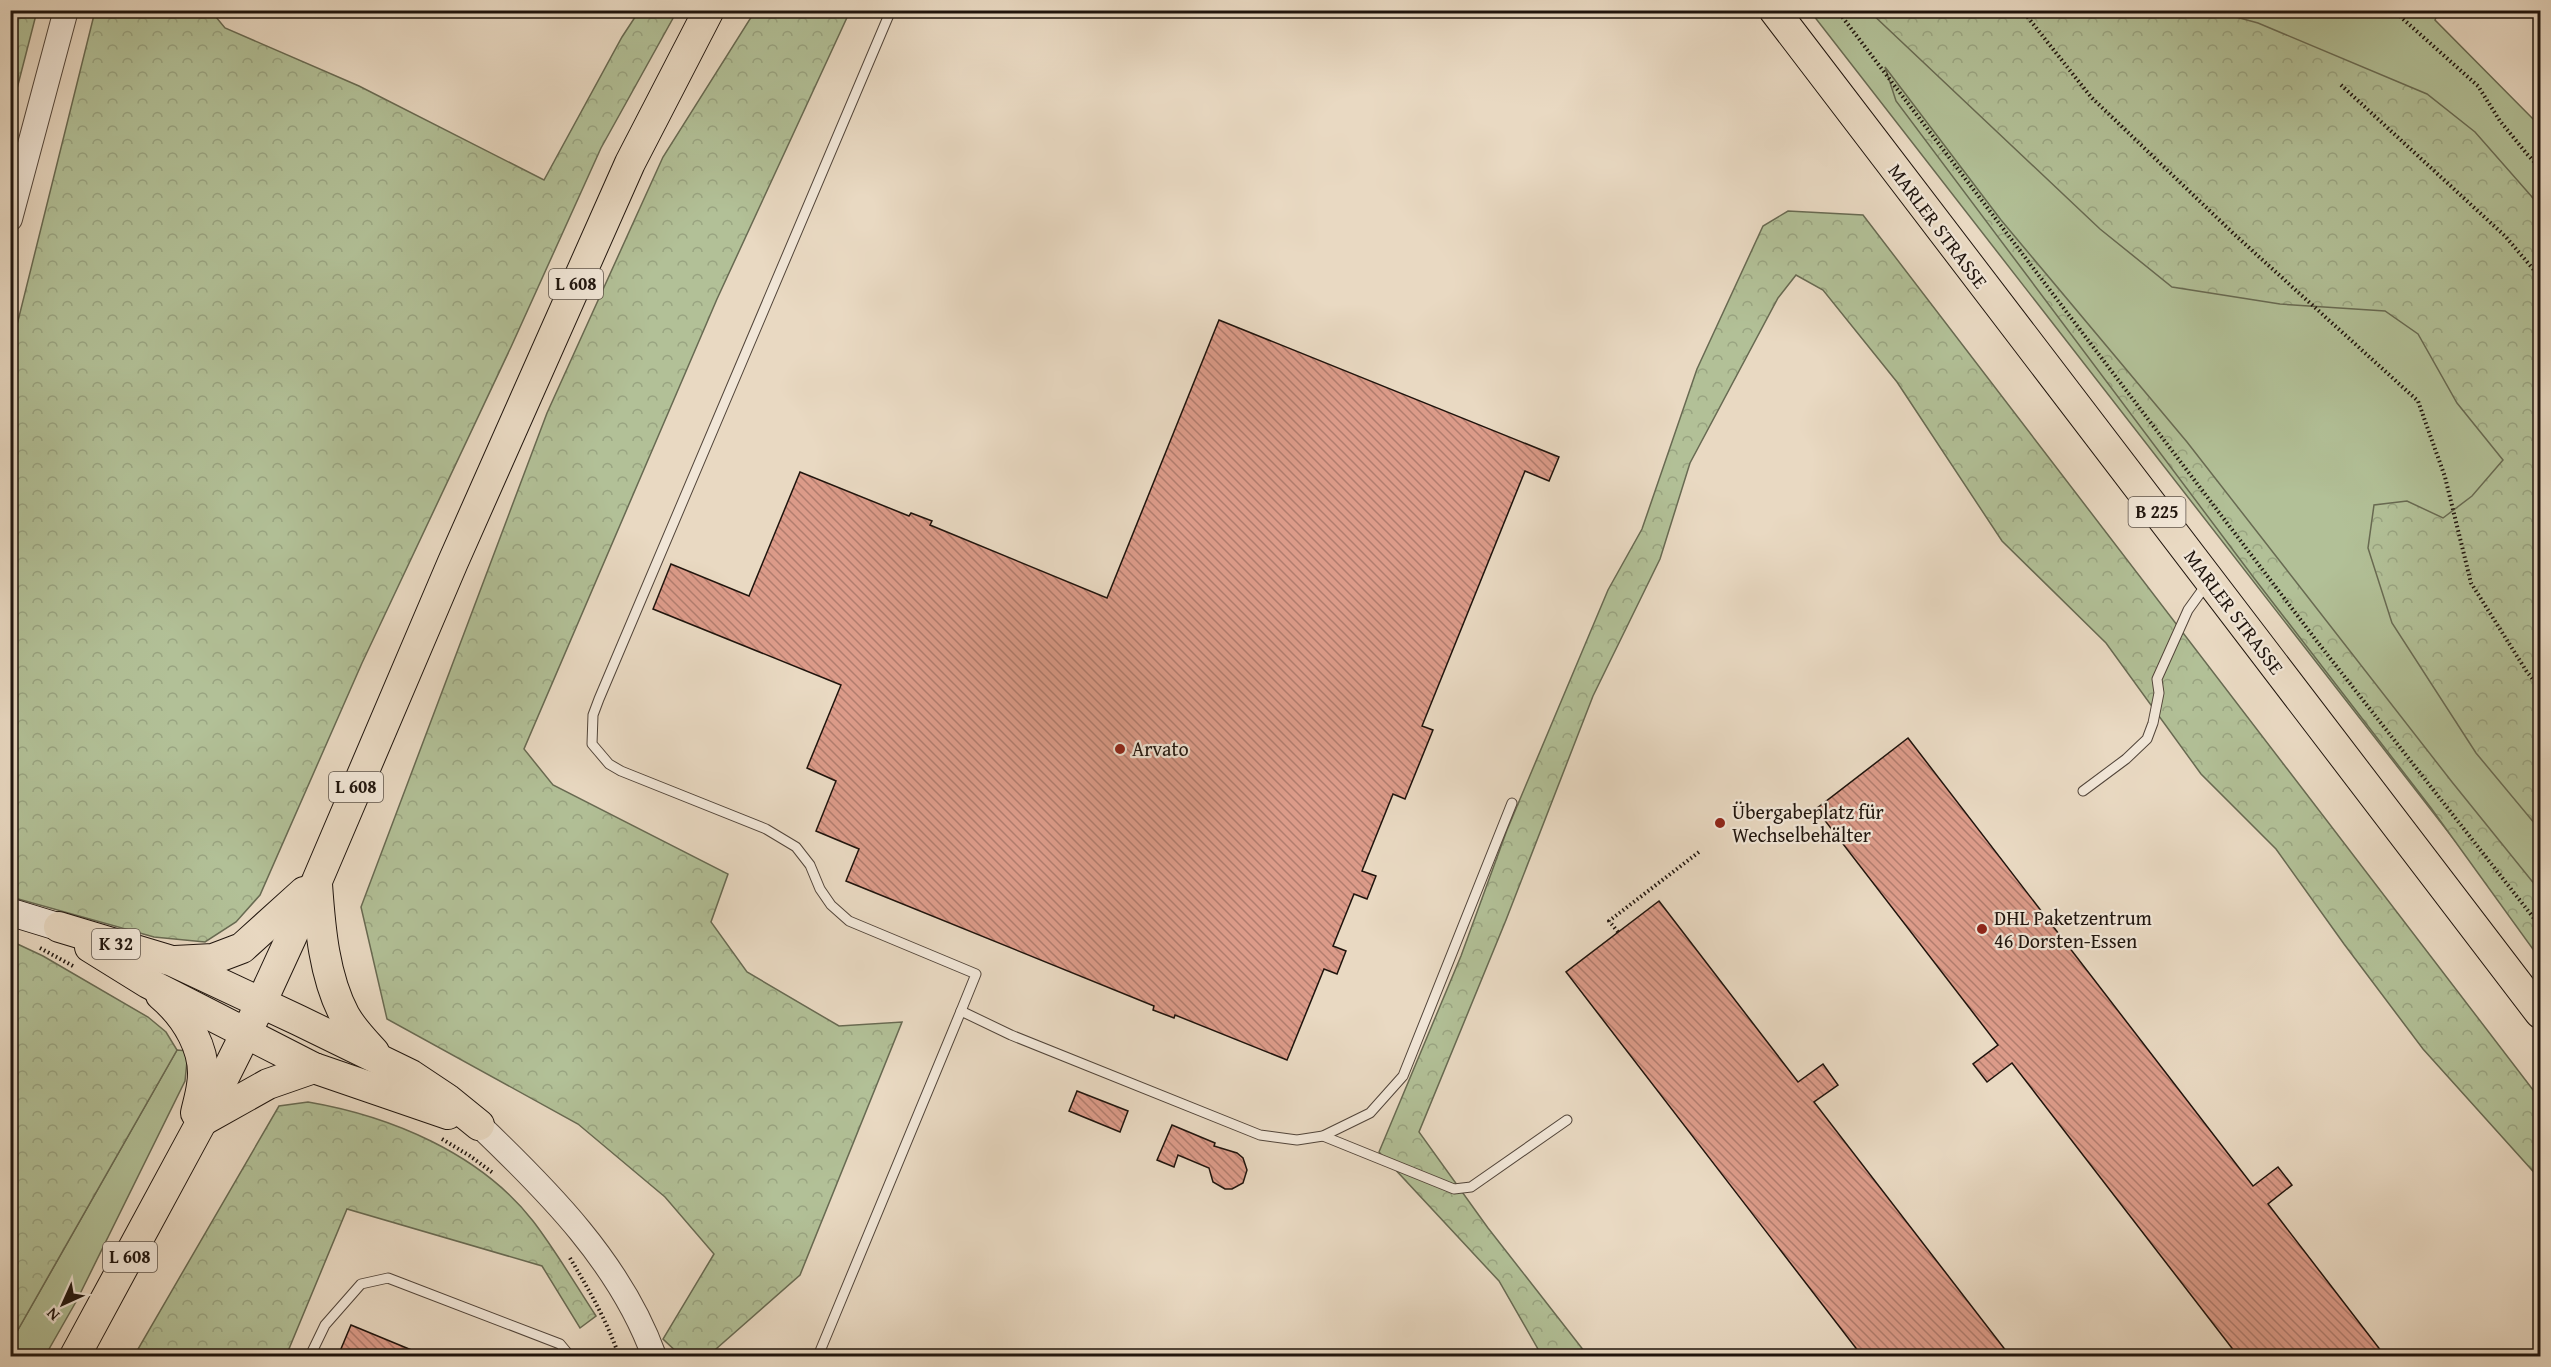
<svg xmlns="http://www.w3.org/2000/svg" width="2551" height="1367" font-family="'Gentium Book Plus',serif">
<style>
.green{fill:#b2c097;stroke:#686a52;stroke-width:1.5}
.forest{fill:url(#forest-crowns);stroke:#686a52;stroke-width:1.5}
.building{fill:url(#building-back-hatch);stroke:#1f140d;stroke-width:1.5}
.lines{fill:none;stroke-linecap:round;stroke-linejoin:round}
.service-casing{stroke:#52453a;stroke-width:11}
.tertiary-casing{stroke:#52453a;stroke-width:26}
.secondary-casing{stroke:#1f140d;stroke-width:29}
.primary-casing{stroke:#1f140d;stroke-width:32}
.path{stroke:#1f140d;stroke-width:4;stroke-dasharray:1.5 3;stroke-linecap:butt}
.service{stroke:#f1e6d7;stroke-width:9}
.tertiary{stroke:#f1e6d7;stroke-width:24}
.secondary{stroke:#f1e6d7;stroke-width:27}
.primary{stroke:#e9d9c2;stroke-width:30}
.poi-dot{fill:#8f2418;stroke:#f1e6d7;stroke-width:2}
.labels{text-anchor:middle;stroke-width:4.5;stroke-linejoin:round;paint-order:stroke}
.shield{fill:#f1e6d7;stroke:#5e534a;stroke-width:1.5}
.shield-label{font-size:18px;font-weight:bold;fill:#1f140d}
.street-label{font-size:20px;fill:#1f140d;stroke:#f1e6d7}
.poi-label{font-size:20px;fill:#1f140d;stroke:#f1e6d7;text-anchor:start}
</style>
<defs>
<pattern id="forest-crowns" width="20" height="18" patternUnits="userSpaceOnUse" patternTransform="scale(1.5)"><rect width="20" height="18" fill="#b2c097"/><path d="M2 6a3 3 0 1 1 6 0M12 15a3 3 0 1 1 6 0" fill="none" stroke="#99a481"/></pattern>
<pattern id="building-back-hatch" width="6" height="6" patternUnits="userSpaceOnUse" patternTransform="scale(1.5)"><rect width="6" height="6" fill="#dc9b89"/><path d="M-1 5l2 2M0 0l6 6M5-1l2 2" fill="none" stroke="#b27d6e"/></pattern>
</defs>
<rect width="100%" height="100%" fill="#e9d9c2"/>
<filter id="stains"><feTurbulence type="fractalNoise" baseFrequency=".00333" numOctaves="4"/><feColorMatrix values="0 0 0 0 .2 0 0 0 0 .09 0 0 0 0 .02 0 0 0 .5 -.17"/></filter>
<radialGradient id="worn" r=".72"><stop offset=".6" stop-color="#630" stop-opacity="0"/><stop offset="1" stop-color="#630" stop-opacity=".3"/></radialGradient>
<g class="green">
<polygon points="1810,11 2439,11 2435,20 2540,126 2540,950"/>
<polygon points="177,1050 188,1051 185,1081 77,1300 45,1356 11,1356 11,1342"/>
</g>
<g class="forest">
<polygon points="11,10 37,11 11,112 10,11"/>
<polygon points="2103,10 2106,14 2112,10 2214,11 2258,23 2427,94 2475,132 2540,206 2540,830 2476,753 2392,623 2368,548 2374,505 2407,501 2443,518 2472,496 2503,460 2457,403 2418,334 2385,311 2280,304 2172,287 2100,229 1869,11"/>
<polygon points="95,11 211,11 225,28 359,86 544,180 622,37 639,11 677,11 601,148 511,347 362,663 260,895 236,922 205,942 154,937 11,897 11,349"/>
<polygon points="755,11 850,11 717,299 524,749 553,785 728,874 711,922 747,972 839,1026 902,1022 800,1275 708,1356 681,1356 663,1339 714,1254 665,1197 578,1124 387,1019 361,907 547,413 663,157"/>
<polygon points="1885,67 2001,220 2187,442 2452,782 2540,891 2540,959 2431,808 2254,578 1896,101"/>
<polygon points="1788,211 1863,215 2540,1099 2540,1179 2423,1049 2344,944 2276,849 2201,774 2106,643 2002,541 1897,382 1823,290 1796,275 1778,298 1690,463 1660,559 1593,696 1506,920 1419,1132 1488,1228 1588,1356 1542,1356 1499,1281 1379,1152 1461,956 1507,830 1608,590 1642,529 1697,369 1763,226"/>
<polygon points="11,941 43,956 148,1017 166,1032 177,1050 11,1342"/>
<path d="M308 1102C390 1116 480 1153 533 1221 556 1251 575 1284 596 1316L580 1328 542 1266 347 1209 286 1356H134L279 1106Z"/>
</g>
<g class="building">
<polygon points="1219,320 1559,457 1549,481 1525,471 1422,726 1433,730 1405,799 1393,794 1362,871 1376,876 1367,899 1354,894 1333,946 1346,951 1337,974 1324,969 1287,1060 1175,1015 1174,1018 1153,1010 1154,1006 846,881 859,849 816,831 836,781 807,768 841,685 653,609 671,564 749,596 800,472 909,516 911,513 932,521 930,525 1107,598"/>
<polygon points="1908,738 2253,1186 2278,1167 2292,1185 2268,1204 2385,1356 2238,1356 2012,1063 1987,1082 1973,1064 1998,1045 1816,809"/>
<polygon points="1659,901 1798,1082 1823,1064 1838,1085 1814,1102 2010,1356 1862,1356 1566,972"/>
<polygon points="1077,1091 1128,1111 1120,1132 1069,1111"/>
<polygon points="1172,1125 1215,1143 1214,1146 1237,1153 1243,1158 1247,1170 1243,1183 1232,1189 1225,1189 1213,1182 1209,1168 1178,1155 1174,1167 1157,1160"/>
<polygon points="351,1325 426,1356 338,1356"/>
</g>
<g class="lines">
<defs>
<g id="service">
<polyline points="891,10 599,699 593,715 592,744 609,764 621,771 766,829 796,847 810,865 820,889 831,905 849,921 976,974 961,1011"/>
<polyline points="2083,791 2126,759 2147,739 2153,723 2159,693 2157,679 2188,610 2206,585"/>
<polyline points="1323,1136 1454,1189 1471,1187 1567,1120"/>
<polyline points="310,1356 325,1325 361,1284 388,1278 560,1344 570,1356"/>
<polyline points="818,1356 961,1011 1011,1035 1260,1135 1297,1140 1323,1136 1370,1113 1403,1076 1512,803"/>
</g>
<g id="tertiary">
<polyline points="10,219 66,10"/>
<path d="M479 1125C548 1191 621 1264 654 1356"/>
</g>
<polyline id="secondary" points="10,912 59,927"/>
<g id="primary">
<polyline points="1774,10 2540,1013"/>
<path d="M317 884C320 927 324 977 345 1016 353 1030 364 1041 374 1052"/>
<polyline points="59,927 172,961 298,1020 411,1075 447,1099 479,1125"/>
<polyline points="90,947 148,983 314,1068 448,1114"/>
<polyline points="175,961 213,959 242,948 304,892"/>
<path d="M161 995C186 1016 208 1051 202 1085 201 1094 198 1104 196 1113"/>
<polyline points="202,1121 268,1084 314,1068"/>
<polyline points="75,1356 202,1121 261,1003 317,881 453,562 630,163 709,10"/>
</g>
</defs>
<use href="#service" class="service-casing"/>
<use href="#tertiary" class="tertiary-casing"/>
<use href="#secondary" class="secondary-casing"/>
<use href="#primary" class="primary-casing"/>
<g class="path">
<polyline points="1837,10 2319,644 2540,926"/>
<polyline points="2022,10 2091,97 2235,235 2418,401 2445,477 2471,583 2527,672 2540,688"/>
<polyline points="2393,10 2478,86 2500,121 2527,154 2540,168"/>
<polyline points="2341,85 2505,236 2540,277"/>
<polyline points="1618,932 1609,921 1699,852"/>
<polyline points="40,948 73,966"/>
<polyline points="442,1139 470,1156 493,1173"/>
<path d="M570 1258C589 1290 607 1321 619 1356"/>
</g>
<use href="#service" class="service"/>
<use href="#tertiary" class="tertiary"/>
<use href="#secondary" class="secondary"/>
<use href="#primary" class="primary"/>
</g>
<g class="poi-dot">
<circle cx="1120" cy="749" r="6"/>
<circle cx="1720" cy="823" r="6"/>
<circle cx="1982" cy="929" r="6"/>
</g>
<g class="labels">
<g class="shield">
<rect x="549" y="269" width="54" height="30" rx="4.5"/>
<rect x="2128.5" y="497" width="57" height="30" rx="4.5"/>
<rect x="329" y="772" width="54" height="30" rx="4.5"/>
<rect x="92" y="929" width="48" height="30" rx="4.5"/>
<rect x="103" y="1242" width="54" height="30" rx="4.5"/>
</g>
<g class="shield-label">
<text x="576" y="290">L 608</text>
<text x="2157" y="518">B 225</text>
<text x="356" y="793">L 608</text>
<text x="116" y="950">K 32</text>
<text x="130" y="1263">L 608</text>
</g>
<g class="street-label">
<text transform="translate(1938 226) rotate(53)" y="7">MARLER STRASSE</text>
<text transform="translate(2234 612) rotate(53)" y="7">MARLER STRASSE</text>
</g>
<g class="poi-label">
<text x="1132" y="756">Arvato</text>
<text x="1732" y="819">Übergabeplatz für<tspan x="1732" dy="23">Wechselbehälter</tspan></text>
<text x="1994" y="925">DHL Paketzentrum<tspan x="1994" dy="23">46 Dorsten-Essen</tspan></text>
</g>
</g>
<rect width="2551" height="1367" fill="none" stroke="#e9d9c2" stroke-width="36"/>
<rect x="12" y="12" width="2527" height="1343" fill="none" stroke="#1f140d" stroke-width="3"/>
<rect x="18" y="18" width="2515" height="1331" fill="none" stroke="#1f140d" stroke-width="1.5"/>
<g transform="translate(63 1304) rotate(225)" stroke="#f1e6d7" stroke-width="4.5" paint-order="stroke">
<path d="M0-4.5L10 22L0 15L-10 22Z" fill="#1f140d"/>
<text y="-9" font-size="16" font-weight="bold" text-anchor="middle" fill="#1f140d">N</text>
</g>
<rect width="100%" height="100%" filter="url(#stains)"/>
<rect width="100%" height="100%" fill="url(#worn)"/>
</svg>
